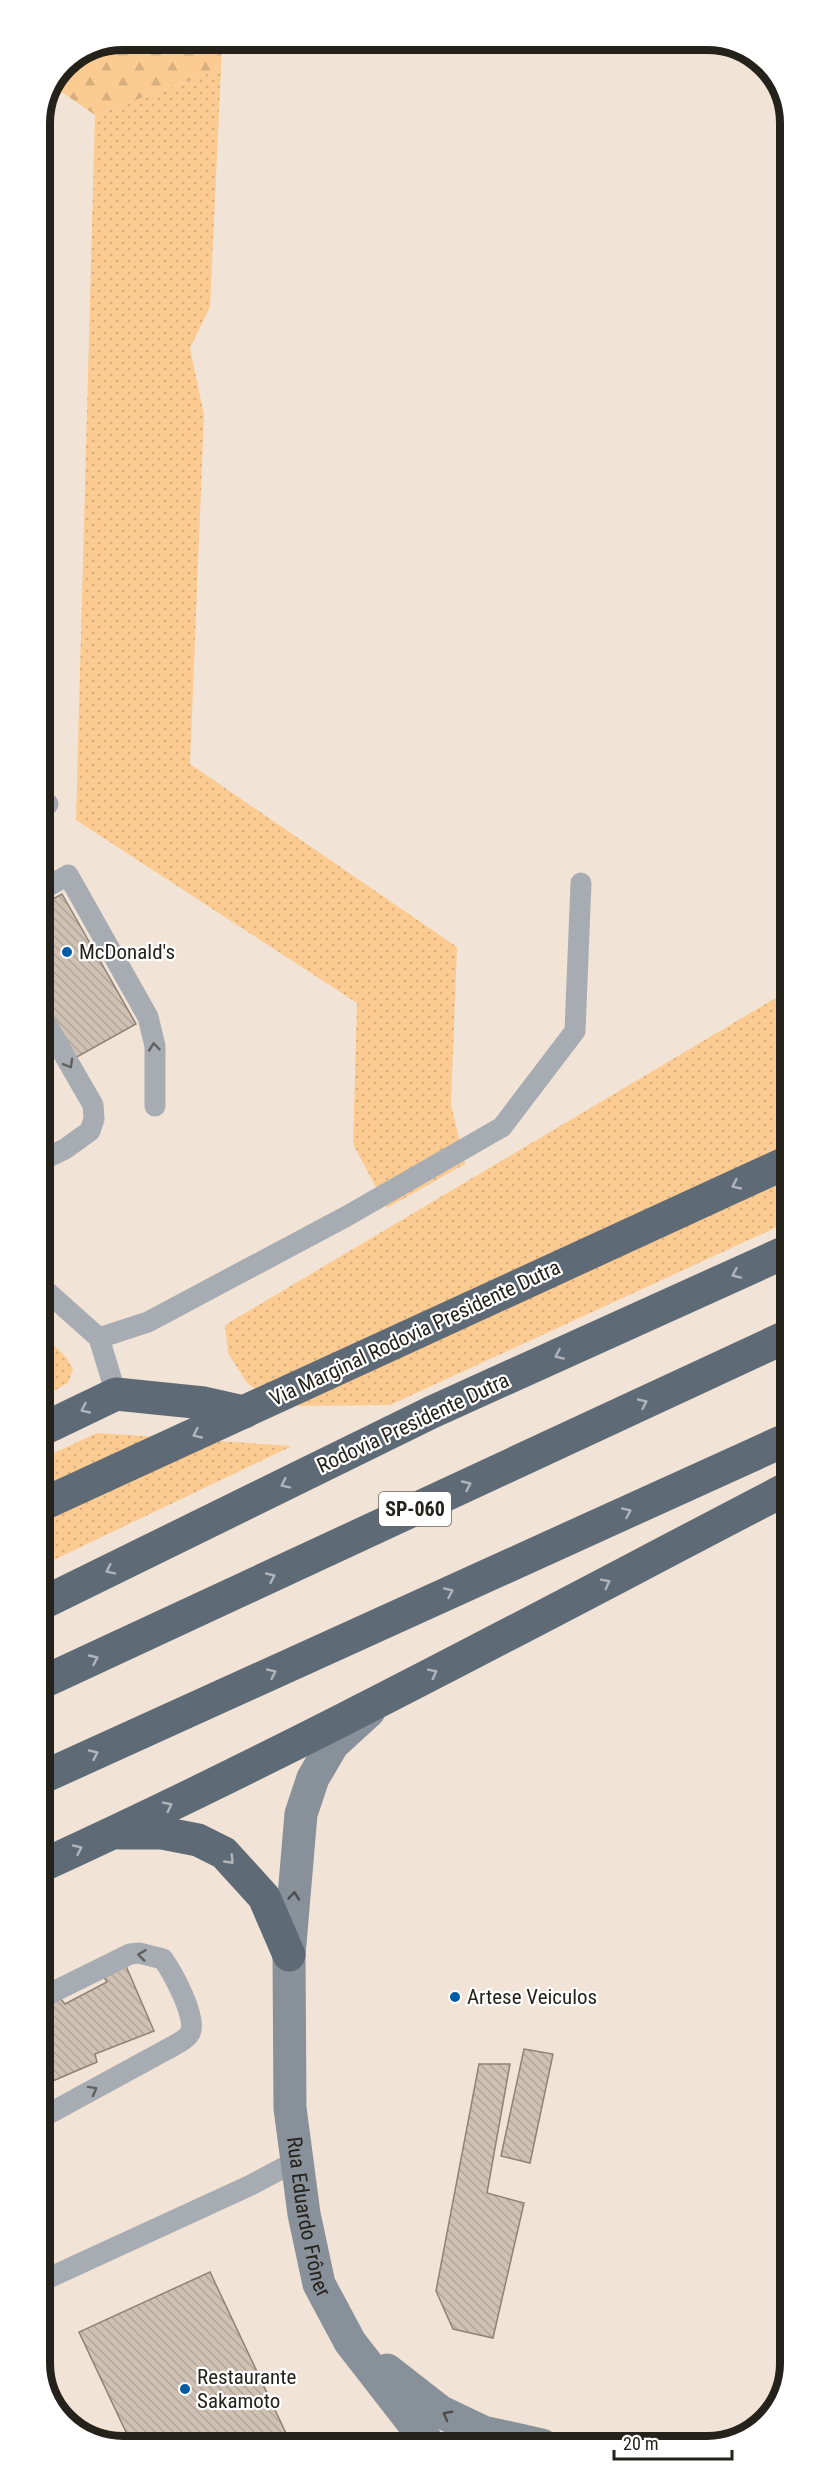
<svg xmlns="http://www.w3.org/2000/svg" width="830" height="2486" font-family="'Roboto Condensed',sans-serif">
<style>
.grass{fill:url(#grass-dots)}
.forest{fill:url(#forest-firs)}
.building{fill:url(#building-back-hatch);stroke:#8f8376;stroke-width:1.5}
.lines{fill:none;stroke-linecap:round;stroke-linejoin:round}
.service{stroke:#a7acb3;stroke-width:21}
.secondary{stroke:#889099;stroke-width:33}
.motorway{stroke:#5f6a77;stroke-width:33}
.oneway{stroke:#60605f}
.oneway2{stroke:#afb4bb}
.oneway3{stroke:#4d4d4d}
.poi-dot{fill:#005ba8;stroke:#fff;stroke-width:2}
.labels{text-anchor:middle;stroke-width:4.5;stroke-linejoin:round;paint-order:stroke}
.shield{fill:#fff;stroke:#66645f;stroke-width:1.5}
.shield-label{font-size:20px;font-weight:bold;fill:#25211b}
.poi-label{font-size:21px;fill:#25211b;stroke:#fff;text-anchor:start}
.street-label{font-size:21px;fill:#25211b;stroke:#fff}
.rim{fill:none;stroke:#25211b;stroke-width:8}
</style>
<defs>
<pattern id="grass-dots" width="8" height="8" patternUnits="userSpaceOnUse" patternTransform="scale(1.5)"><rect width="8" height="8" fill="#fccb92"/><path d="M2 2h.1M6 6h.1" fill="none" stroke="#d8ae7d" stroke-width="1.8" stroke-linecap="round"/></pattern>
<pattern id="forest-firs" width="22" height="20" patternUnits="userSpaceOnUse" patternTransform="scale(1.5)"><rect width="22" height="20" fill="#fccb92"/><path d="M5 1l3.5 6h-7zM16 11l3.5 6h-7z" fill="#d8ae7d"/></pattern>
<pattern id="building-back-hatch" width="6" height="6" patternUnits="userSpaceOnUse" patternTransform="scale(1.5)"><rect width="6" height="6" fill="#cfc2b4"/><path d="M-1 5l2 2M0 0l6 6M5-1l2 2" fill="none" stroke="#b2a69a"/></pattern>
</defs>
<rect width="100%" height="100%" fill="#f1e4d6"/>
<g class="grass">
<polygon points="221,69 210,307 190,348 204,415 190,764 457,947 451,1104 465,1164 387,1208 353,1144 357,1003 76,820 95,115"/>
<polygon points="789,990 790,1221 390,1405 301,1406 268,1398 247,1383 228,1353 225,1325"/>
<polygon points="41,1333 66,1357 73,1369 68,1383 41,1398"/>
<polygon points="97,1433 292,1446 41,1566 41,1459"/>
</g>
<polygon class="forest" points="123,39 222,39 221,69 95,115 53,86 64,63"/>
<g class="building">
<polygon points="62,894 136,1024 75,1058 40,997 40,906"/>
<polygon points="126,1966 154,2031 95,2054 97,2062 41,2086 41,2006 59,1997 65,2004 107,1982 104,1977"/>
<polygon points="524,2049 553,2054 530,2163 501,2156"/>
<polygon points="479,2064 510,2064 487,2193 524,2203 493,2338 453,2329 436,2291"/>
<polygon points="210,2272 292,2446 133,2447 79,2332"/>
</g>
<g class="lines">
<g class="service">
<polyline points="40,812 48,804"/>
<polyline points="40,891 68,875 148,1017 155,1046 155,1106"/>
<polyline points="40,1013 93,1105 94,1119 90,1131 65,1149 40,1161"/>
<polyline points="40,1282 44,1289 99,1338 116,1394"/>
<polyline points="99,1338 148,1322 347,1216 502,1127 575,1031 581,883"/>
<path d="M41 1998 130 1954 139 1953 163 1959C172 1972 198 2018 190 2033 187 2039 180 2042 175 2045L41 2118"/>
<polyline points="42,2281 251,2185 296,2161"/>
</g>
<g class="secondary">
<path id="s1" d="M369 1711 333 1744 313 1778 301 1814 289 1955 290 2108 304 2214 319 2284 350 2342 430 2445"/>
<polyline points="387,2370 441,2412 483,2432 542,2445"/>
</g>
<g class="motorway">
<polyline points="41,1430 116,1394 204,1403 244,1412"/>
<polyline points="41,1505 790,1161"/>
<polyline points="41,1604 432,1412 790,1250"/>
<polyline points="41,1683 790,1335"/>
<polyline points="41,1778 790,1438"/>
<polyline points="120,1833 162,1833 198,1840 224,1853 264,1897 289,1955"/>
<path d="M41 1866C295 1750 542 1616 790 1487"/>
</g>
</g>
<defs><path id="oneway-chevron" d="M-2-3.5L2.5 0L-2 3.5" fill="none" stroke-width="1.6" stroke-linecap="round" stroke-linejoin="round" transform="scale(1.5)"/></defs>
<g class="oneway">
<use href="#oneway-chevron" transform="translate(154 1047) rotate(-96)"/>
<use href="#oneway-chevron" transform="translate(69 1064) rotate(60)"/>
<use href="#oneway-chevron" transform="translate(142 1955) rotate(-173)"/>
<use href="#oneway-chevron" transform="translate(93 2090) rotate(-29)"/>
</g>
<g class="oneway2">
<use href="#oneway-chevron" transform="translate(736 1185) rotate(155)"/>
<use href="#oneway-chevron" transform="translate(736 1274) rotate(156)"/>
<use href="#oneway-chevron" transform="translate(559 1355) rotate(156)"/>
<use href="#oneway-chevron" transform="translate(643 1403) rotate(-25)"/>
<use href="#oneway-chevron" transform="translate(85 1409) rotate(155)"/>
<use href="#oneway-chevron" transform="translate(197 1434) rotate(155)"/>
<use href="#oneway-chevron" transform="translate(285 1484) rotate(154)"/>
<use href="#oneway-chevron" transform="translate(467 1485) rotate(-25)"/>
<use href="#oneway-chevron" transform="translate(627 1512) rotate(-24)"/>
<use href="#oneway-chevron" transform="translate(110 1570) rotate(154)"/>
<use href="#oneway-chevron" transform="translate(271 1577) rotate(-25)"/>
<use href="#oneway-chevron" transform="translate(606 1583) rotate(-27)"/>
<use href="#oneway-chevron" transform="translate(449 1592) rotate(-24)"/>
<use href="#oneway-chevron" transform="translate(94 1659) rotate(-25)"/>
<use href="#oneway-chevron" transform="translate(272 1673) rotate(-25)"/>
<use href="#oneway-chevron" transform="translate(433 1673) rotate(-27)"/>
<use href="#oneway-chevron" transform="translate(94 1754) rotate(-25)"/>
<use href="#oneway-chevron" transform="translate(168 1806) rotate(-27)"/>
<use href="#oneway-chevron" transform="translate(78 1849) rotate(-25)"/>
<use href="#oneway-chevron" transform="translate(230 1860) rotate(46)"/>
</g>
<g class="oneway3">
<use href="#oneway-chevron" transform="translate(294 1896) rotate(-85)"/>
<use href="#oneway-chevron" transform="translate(447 2415) rotate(-152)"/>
</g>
<g class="poi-dot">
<circle cx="67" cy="952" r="6"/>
<circle cx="455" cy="1997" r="6"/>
<circle cx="185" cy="2389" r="6"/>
</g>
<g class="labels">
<rect class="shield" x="379" y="1492" width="72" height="34" rx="4.5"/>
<g class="shield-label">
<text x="415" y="1516">SP-060</text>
</g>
<g class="poi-label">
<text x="79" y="959">McDonald's</text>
<text x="467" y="2004">Artese Veiculos</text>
<text x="197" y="2384">Restaurante<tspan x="197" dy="24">Sakamoto</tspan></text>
</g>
<g class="street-label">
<text transform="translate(415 1333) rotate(-25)" y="7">Via Marginal Rodovia Presidente Dutra</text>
<text transform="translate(413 1423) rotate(-25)" y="7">Rodovia Presidente Dutra</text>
<text dy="7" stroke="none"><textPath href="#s1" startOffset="531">Rua Eduardo Frôner</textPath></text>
</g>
</g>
<path d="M0 0H830V2486H0ZM123 50H707A73 73 0 0 1 780 123V2363A73 73 0 0 1 707 2436H123A73 73 0 0 1 50 2363V123A73 73 0 0 1 123 50Z" fill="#fff" fill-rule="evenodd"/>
<path class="rim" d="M123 50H707A73 73 0 0 1 780 123V2363A73 73 0 0 1 707 2436H123A73 73 0 0 1 50 2363V123A73 73 0 0 1 123 50Z"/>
<path d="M614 2450v9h118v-9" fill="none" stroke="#25211b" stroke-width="3"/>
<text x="623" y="2450" font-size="18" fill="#25211b" stroke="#ffffff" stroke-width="4.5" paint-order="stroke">20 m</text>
</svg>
